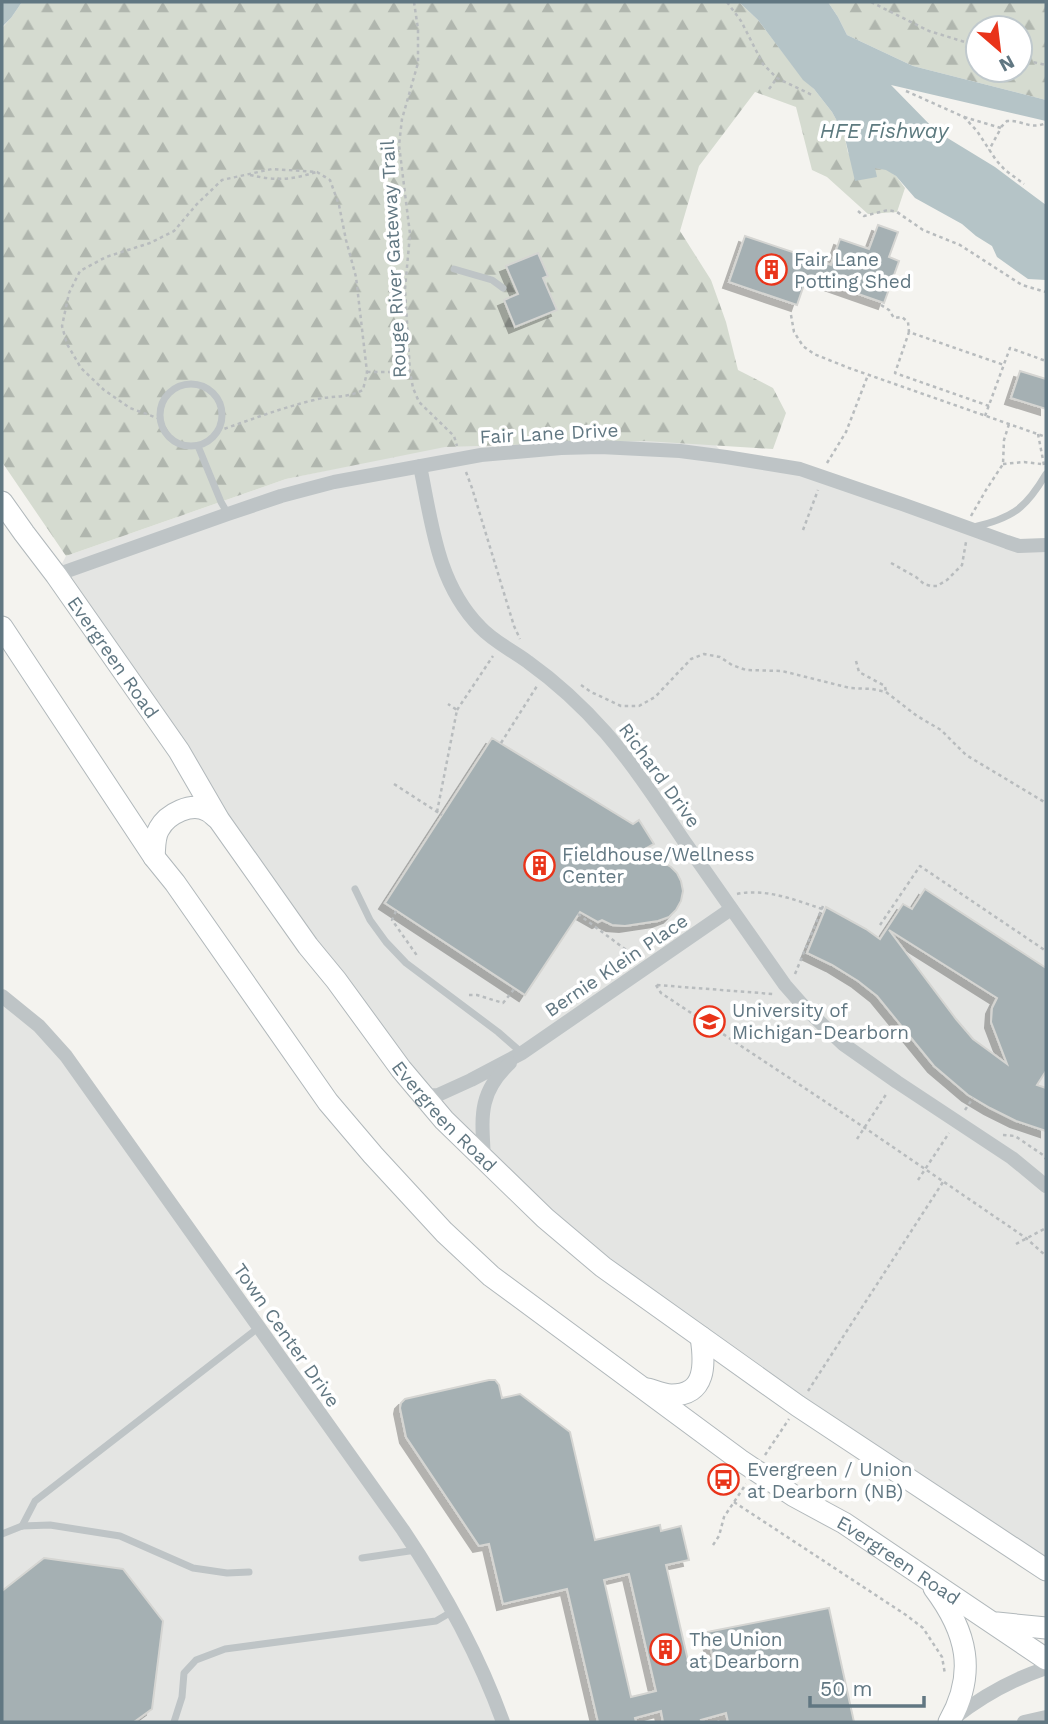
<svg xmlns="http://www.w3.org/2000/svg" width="1048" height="1724" font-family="'Work Sans',sans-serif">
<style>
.built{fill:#e4e5e3}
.forest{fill:url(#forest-firs);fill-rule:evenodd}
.water{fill:#b5c4c7}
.building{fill:#a5b0b3;stroke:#d5d5d2;stroke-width:2;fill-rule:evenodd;filter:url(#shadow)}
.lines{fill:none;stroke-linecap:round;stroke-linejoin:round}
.secondary-casing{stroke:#b1b8bb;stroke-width:23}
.path{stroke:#b8bcbe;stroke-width:2.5;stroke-dasharray:3.5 3.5;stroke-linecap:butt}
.lane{stroke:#bec4c6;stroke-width:7}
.street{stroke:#bec4c6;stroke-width:14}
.secondary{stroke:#fff;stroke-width:21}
.labels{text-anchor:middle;stroke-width:7;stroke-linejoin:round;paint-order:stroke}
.street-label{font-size:19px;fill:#617782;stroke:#fff}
.poi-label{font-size:19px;fill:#617782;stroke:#fff;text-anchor:start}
.water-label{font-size:21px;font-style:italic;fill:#5d7a7f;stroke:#fff}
</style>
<defs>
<pattern id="forest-firs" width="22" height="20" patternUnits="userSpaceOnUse" patternTransform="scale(1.75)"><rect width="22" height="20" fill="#d5dbd0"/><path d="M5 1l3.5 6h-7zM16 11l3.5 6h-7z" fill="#b0b6ae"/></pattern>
<filter id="shadow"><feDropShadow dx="-6" dy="6" stdDeviation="0" flood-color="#0004"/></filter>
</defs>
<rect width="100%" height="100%" fill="#f4f3ef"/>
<g class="built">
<polygon points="571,431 711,440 726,457 782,466 980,532 1046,544 1046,1565 606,1264 465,1134 339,977 56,575 66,556 286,479 427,449"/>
<polygon points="2,996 39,1026 403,1530 503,1722 2,1722"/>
</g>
<g class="forest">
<polygon points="22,2 739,2 758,20 803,79 814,89 832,112 844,134 848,153 875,168 886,169 896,176 905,188 897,212 868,214 827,177 812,170 796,107 755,92 699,166 680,231 711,280 726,322 738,370 773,388 786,413 773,449 645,441 445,447 286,479 66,556 2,462 2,28 11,18"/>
<path d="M828 2H1046V100L913 66 847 35 838 17ZM978 28H1020V70H978Z"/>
</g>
<g class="water">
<polygon points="2,2 22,2 11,18 2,27"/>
<polygon points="739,2 828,2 838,17 847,35 913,66 1046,100 1046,121 891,85 936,131 995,167 1046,205 1046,280 1028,279 997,257 992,246 976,236 962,224 915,198 896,176 886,170 875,168 877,177 855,181 844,134 832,112 814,89 803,80 758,20"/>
</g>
<g class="building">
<polygon points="878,225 898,232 889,257 899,261 884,303 807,276 797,305 729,282 745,236 831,265 840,239 869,249"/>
<polygon points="538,253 548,276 543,278 557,310 515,327 504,300 518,294 506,266"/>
<polygon points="1020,371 1046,379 1046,409 1011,398"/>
<polygon points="492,738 633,824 639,820 654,844 625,860 664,863 671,867 677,873 681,881 683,891 681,901 676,910 669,917 658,921 625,926 612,925 602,920 598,922 580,912 525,995 385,903"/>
<path d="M925 889 1046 968V1071L1037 1085 1046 1088V1131L1016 1121 990 1108 968 1095 934 1066 877 996 858 981 832 965 807 953 826 907 866 929 880 939 903 904 912 909ZM889 930 997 998 992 1008 991 1022 1007 1064 973 1039 956 1019Z"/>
<path d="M489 1380H495L499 1385 502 1398 520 1394 570 1432 595 1540 660 1525 661 1531 681 1526 689 1560 666 1565 689 1665 713 1658 707 1632 829 1608 854 1722H728L726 1713 701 1720 702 1722H663L661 1711 635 1718 636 1722H598L567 1589 503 1604 489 1544 479 1546 406 1437 400 1408 401 1403 405 1399ZM629 1574 656 1691 631 1697 604 1580Z"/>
<polygon points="44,1558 123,1569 163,1621 152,1709 134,1722 2,1722 2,1591"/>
</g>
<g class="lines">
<defs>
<g id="secondary">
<path id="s1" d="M2 502 24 533 56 575 179 751 219 820 308 946 336 980 401 1069 444 1120 545 1218 603 1267 798 1406 1046 1570"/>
<path id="s2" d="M2 627 154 857 175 883 328 1102 373 1155 444 1232 491 1276 740 1460 794 1496 844 1523 1046 1659"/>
<path d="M154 857C155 848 154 837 159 829 167 814 192 801 208 811 212 813 214 816 217 818"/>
<path d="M648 1389C655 1391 663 1394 670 1395 707 1396 705 1363 701 1337"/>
<path d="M934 1588C967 1632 977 1673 949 1722"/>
<polyline points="997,1623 1046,1628"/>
</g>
</defs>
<use href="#secondary" class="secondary-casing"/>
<g class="path">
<polyline points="414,2 418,29 418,63 402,119 399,145 410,234 405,289 410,372 413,388 419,402 454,436 457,446"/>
<polyline points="727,2 741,21 763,64 777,78 812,95"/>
<polyline points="871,2 929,31 978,46"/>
<polyline points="1020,59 1046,65"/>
<polyline points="769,89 777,78"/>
<polyline points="906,91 964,117 977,131 996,160 1005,170 1024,184"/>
<polyline points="964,117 1001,128 989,150"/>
<path d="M1001 127 1007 121C1023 120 1030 130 1046 123"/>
<path d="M250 175C276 181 291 180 316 172"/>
<polyline points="858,211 864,216 888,210 897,212 923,230 960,245 1022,285 1046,292"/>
<polyline points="881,305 889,310 894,318 902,317 908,322 909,332"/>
<polyline points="791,315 794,332 803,346 814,354 849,368 1046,437"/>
<polyline points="367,372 410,372"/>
<polyline points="989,406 895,373 909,332 1004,365"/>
<polyline points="985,416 1010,348 1046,361"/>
<path d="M160 419 130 408 104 390 81 368 67 344 62 326 69 293 80 271 106 257 150 243 174 231 197 204 222 180 272 169 317 172 330 180 339 205 346 240 356 277 367 372 363 390C346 399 332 395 314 400 281 408 250 420 218 431"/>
<polyline points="1038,434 1044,465"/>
<polyline points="827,463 846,432 868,375"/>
<polyline points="1003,464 1024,462 1041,464"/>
<polyline points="466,472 472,488 514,626 520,639"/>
<polyline points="971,516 986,490 1003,464 1004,440 1009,424"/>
<polyline points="803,530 818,490"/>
<polyline points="891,563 916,577 924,584 931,586 937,586 947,580 962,565 966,542"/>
<polyline points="856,661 859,672 885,686 886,692"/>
<polyline points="581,685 591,692 621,706 639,706 655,697 691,659 704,654 720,657 732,665 746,670 782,671 850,688 872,689 886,692 917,716 941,730 966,755 1046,803"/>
<polyline points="457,710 493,656"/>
<polyline points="501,743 537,686"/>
<polyline points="394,784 442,815"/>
<polyline points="437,812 457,710 448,704"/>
<path d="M737 894C765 888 796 900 822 909"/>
<polyline points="396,911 392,920 418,957"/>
<polyline points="578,914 637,958"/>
<polyline points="880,925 920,866 1046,951"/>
<polyline points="795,974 823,906"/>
<polyline points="656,985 661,993 865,1128 1026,1238 1046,1256"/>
<polyline points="657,985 773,994"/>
<polyline points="469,995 477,995 503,1003 515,988"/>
<polyline points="965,1110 973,1098"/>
<polyline points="1003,1135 1015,1136 1043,1155 1046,1159"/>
<polyline points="857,1139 887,1093"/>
<polyline points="918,1180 949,1133"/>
<polyline points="1016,1244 1046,1228"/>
<polyline points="808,1391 943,1182"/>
<polyline points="765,1455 789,1419"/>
<polyline points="734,1502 906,1615 923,1628 942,1657 945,1674"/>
<polyline points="713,1545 719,1536 724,1517 746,1484"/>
</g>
<g class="lane">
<polyline points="454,269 492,280 503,288"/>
<circle cx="191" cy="415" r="31"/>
<polyline points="198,446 221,502 228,514"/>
<path d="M974 527C1013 518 1026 508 1046 474"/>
<polyline points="355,889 370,920 386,942 406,963 498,1032 522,1053"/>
<polyline points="22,1526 35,1501 258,1328"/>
<polyline points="2,1534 22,1526 50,1525 120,1536 193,1568 227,1573 249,1572"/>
<polyline points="362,1558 416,1550"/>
<polyline points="174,1722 182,1697 184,1673 196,1660 225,1649 436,1621 453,1611"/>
</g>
<g class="street">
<path d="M420 466C432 524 437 583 480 627 494 642 512 650 528 662 556 682 583 707 606 733 635 767 659 804 684 841 718 889 751 937 785 985L807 1010 843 1044 897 1082 1012 1158 1046 1186"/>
<polyline points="56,575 228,514 281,496 334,482 481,455 561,448 600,447 680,451 726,457 800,469 902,504 1007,542 1019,546 1046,545"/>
<path d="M2 996 39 1026 66 1056 403 1530C444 1591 478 1653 503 1722"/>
<polyline points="423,1096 438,1095 471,1080 522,1053 731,909"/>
<path d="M484 1159C482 1118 477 1094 510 1063"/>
<path d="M953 1719C982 1696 1011 1680 1046 1668"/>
<polyline points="1024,1722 1046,1717"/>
</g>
<use href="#secondary" class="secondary"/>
</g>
<defs>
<symbol id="building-ring" viewBox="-11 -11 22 22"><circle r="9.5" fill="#fff" stroke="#e9341a" stroke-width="1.5"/><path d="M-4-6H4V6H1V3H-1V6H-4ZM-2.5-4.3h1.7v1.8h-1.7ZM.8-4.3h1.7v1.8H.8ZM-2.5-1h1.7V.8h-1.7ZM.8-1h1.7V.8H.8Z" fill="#e9341a"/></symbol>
<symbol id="university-ring" viewBox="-11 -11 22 22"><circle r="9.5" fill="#fff" stroke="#e9341a" stroke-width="1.5"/><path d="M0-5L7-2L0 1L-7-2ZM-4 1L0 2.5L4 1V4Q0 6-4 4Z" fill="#e9341a"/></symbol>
<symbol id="bus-ring" viewBox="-11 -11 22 22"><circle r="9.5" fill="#fff" stroke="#e9341a" stroke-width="1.5"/><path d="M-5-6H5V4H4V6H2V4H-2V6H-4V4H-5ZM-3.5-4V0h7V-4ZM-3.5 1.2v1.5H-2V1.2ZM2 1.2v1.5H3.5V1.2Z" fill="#e9341a"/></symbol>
</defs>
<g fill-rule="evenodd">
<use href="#building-ring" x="754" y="252" width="35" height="35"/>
<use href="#building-ring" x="522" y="848" width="35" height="35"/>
<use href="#university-ring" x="692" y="1004" width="35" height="35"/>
<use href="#bus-ring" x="706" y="1462" width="35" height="35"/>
<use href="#building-ring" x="648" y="1632" width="35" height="35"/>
</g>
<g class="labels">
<g class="street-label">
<text transform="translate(393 259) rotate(-93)" y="7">Rouge River Gateway Trail</text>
<text transform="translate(549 433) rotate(-3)" y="7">Fair Lane Drive</text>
<text dy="7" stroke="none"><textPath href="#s1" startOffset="191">Evergreen Road</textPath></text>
<text transform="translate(660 775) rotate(54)" y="7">Richard Drive</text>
<text transform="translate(616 965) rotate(-34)" y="7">Bernie Klein Place</text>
<text dy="7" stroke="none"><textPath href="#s1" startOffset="758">Evergreen Road</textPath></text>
<text transform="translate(287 1335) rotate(55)" y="7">Town Center Drive</text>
<text dy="7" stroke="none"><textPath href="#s2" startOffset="1312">Evergreen Road</textPath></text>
</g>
<g class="poi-label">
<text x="794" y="266">Fair Lane<tspan x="794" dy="22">Potting Shed</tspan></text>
<text x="562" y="861">Fieldhouse/Wellness<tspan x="562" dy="22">Center</tspan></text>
<text x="732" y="1017">University of<tspan x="732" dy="22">Michigan-Dearborn</tspan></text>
<text x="747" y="1476">Evergreen / Union<tspan x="747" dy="22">at Dearborn (NB)</tspan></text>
<text x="689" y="1646">The Union<tspan x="689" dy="22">at Dearborn</tspan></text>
</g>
<g class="water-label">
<text x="884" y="138">HFE Fishway</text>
</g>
</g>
<rect width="1048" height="1724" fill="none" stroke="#617782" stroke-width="7"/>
<g transform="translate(999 49) rotate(152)"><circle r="33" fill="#ffffff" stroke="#c0c9cd" stroke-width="2"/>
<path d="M0-5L12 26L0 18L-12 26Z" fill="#e9341a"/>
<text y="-10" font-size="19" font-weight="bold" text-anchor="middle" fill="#617782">N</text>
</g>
<path d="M810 1696v10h114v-10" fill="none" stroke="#617782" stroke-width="3.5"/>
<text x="820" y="1696" font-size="21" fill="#617782" stroke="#ffffff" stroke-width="5" paint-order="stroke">50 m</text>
</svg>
